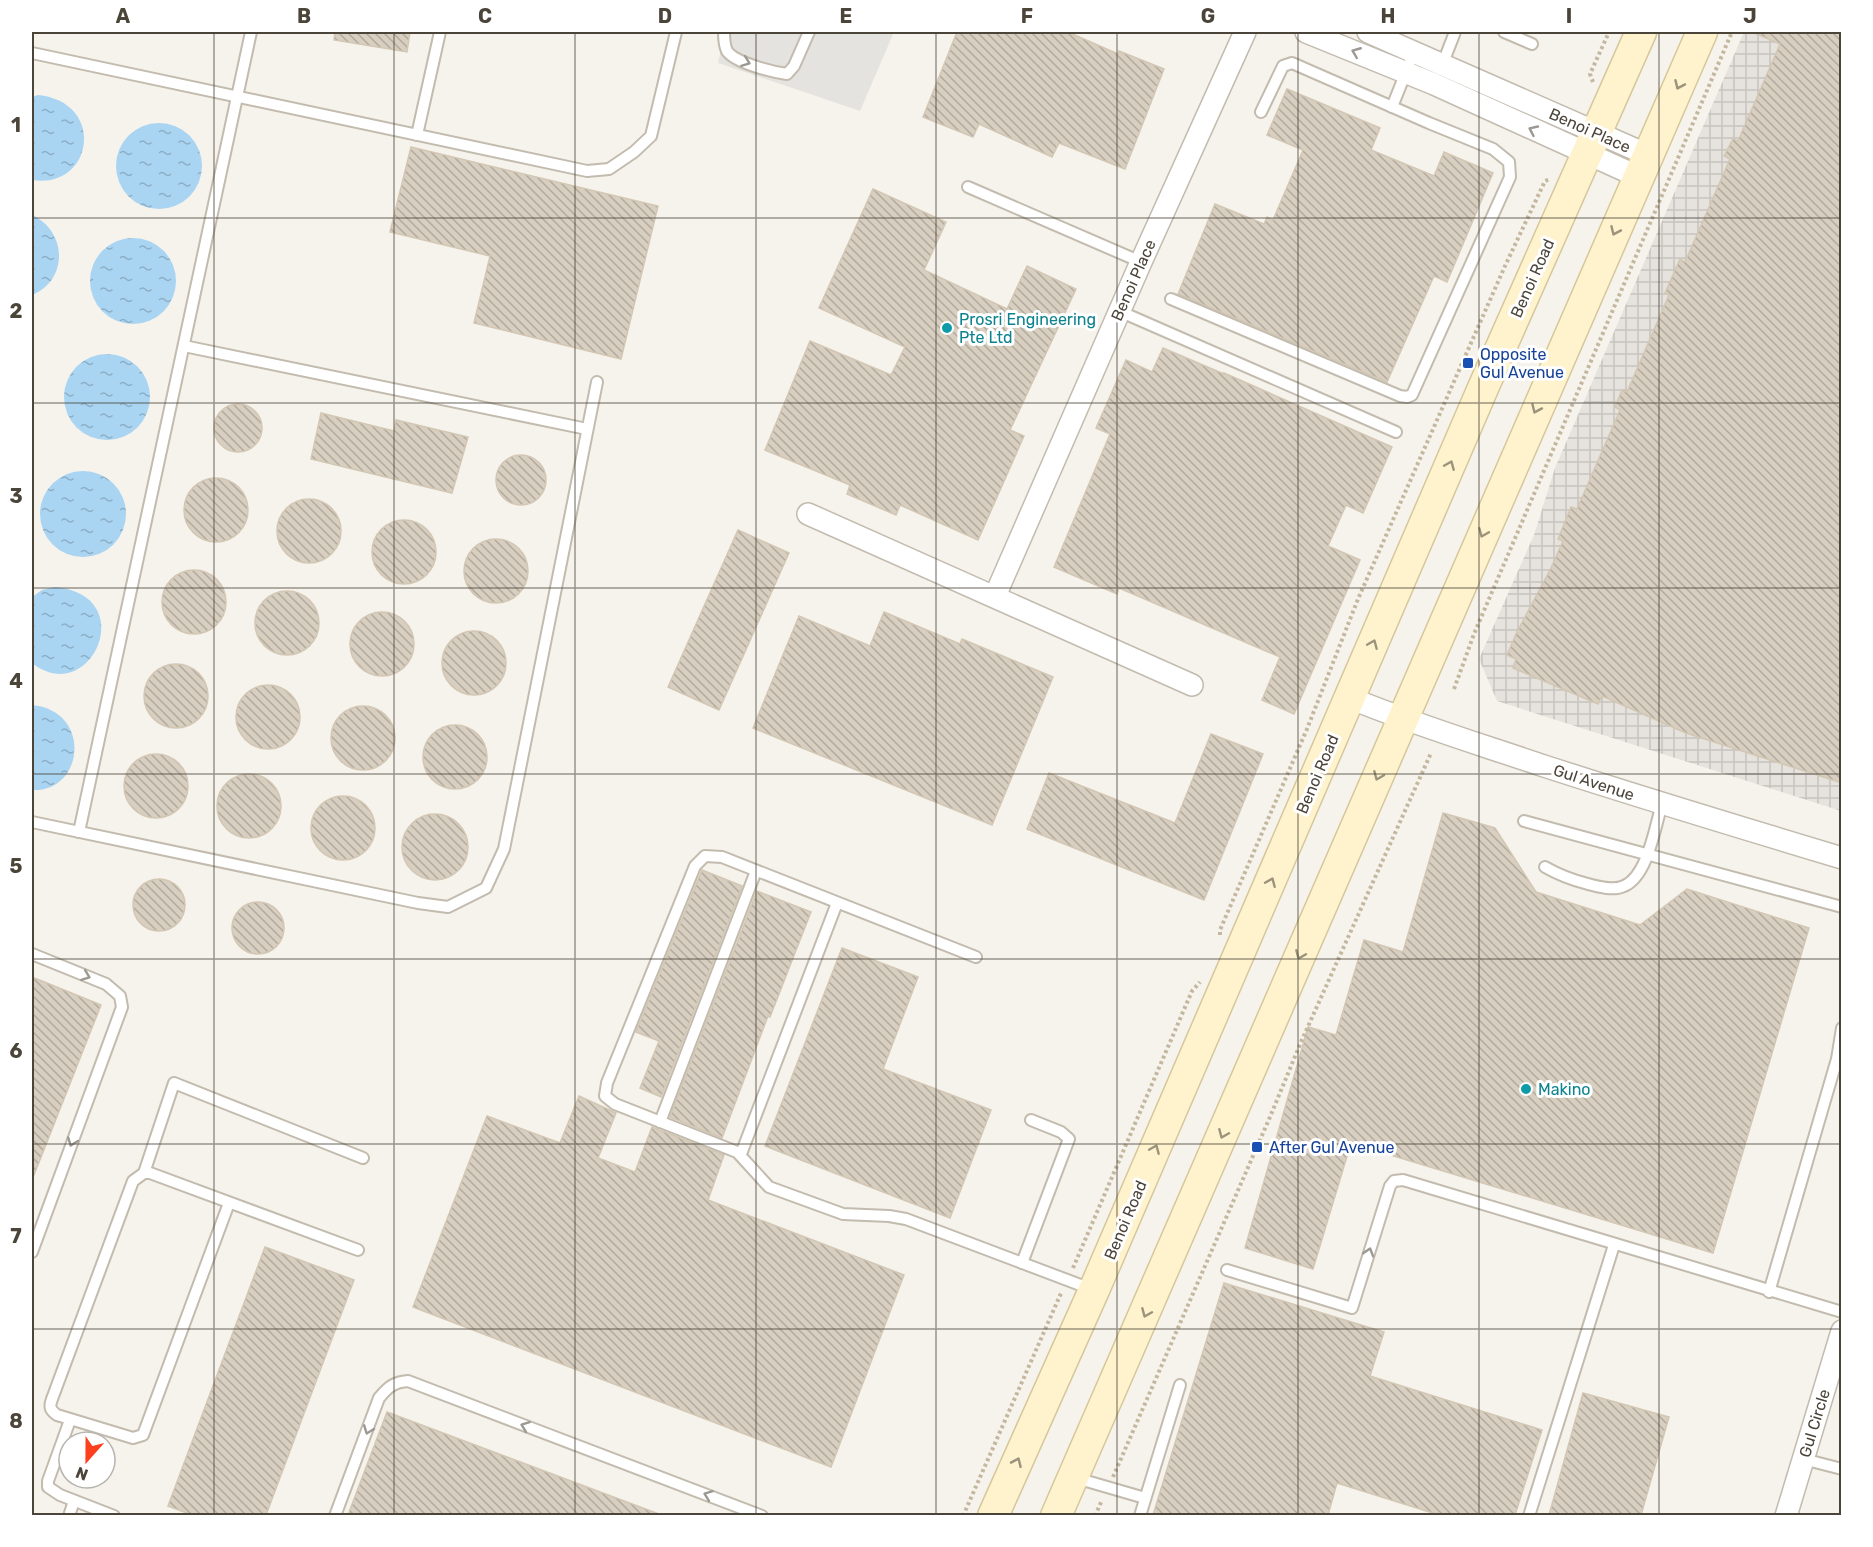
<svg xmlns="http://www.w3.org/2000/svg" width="1873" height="1547" font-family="Rubik,sans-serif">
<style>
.industrial{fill:url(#industrial-grid)}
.parking{fill:#e5e3e0}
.water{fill:url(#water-ripples)}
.building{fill:url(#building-back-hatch);stroke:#d3c7b4;stroke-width:1.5}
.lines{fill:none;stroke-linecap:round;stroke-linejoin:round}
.lane-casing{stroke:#c2bbae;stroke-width:14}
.street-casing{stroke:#c2bbae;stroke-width:24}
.secondary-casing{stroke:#d6c79b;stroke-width:33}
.path{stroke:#c4b79f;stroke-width:4;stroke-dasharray:3 3;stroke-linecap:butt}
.lane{stroke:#fff;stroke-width:10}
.street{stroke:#fff;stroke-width:21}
.secondary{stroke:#fff3cd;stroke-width:30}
.oneway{stroke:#9c9892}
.oneway2{stroke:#9c937c}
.grid{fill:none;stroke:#4b4439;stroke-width:1.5;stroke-opacity:0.55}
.culture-dot{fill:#0f9aa8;stroke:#fff;stroke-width:2}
.transit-dot{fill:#1a4fb4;stroke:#fff;stroke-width:2}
.labels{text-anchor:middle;stroke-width:6;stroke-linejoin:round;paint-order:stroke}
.street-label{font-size:16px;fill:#4b4439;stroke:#fff}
.culture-label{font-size:16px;fill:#0d838f;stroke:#fff;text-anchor:start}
.transit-label{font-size:16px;fill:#164399;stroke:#fff;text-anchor:start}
.neatline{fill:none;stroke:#4b4439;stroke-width:2}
.grid-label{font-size:20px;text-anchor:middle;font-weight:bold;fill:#4b4439}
</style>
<defs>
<pattern id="industrial-grid" width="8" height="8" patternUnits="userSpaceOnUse" patternTransform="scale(1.5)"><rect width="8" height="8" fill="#e6e2dd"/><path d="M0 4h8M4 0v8" fill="none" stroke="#c7c3be"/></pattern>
<pattern id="water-ripples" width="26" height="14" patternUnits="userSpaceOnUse" patternTransform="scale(1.5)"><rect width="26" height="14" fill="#a9d4f2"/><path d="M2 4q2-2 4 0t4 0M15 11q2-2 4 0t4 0" fill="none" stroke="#8caec5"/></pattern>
<pattern id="building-back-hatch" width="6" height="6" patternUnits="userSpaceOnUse" patternTransform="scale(1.5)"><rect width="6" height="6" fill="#d8cfc1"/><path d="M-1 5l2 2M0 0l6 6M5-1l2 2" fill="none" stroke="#b1aa9e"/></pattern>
</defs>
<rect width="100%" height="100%" fill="#f6f3ec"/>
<polygon class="industrial" points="1744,32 1841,32 1841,811 1497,701 1479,659 1534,535 1555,468"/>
<polygon class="parking" points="725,32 894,32 860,111 718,63"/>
<g class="water">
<path d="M38 95C107 102 93 190 32 180V97Z"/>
<circle cx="159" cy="166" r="43"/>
<path d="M32 215C67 231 69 280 32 295Z"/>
<circle cx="133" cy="281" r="43"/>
<circle cx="107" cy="397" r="43"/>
<circle cx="83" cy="514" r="43"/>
<path d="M55 587C142 595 90 709 32 663V597L42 590Z"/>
<path d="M32 705C93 711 84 793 32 790Z"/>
</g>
<g class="building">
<polygon points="335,32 410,32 407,52 334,40"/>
<polygon points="957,32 1068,32 1118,54 1119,51 1164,69 1125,169 1059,143 1052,157 979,124 973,137 923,117"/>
<polygon points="1752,32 1842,32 1842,783 1686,733 1602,696 1598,704 1513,668 1516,659 1507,655 1516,634 1551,568 1563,541 1558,539 1571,507 1577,509 1620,410 1615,407 1622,390 1627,392 1669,295 1665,293 1680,259 1685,262 1730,159 1724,156 1733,139 1738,141 1780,44"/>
<polygon points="1287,89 1380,128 1371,150 1434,176 1444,152 1493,173 1447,282 1434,276 1387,382 1178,294 1215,204 1264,224 1267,217 1273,220 1303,150 1267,135"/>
<polygon points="411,147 658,206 621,359 474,323 490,256 390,232"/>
<polygon points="873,189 946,222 924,270 1007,309 1027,266 1076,289 1010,430 1024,436 978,540 900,505 896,515 847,494 850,485 765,450 810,341 891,375 905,347 819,308"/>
<polygon points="1163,348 1224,374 1224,373 1392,447 1363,513 1346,505 1328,546 1360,560 1294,714 1262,700 1280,657 1119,588 1117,594 1054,567 1110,434 1096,428 1126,360 1152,372"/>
<circle cx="238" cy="428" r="24"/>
<polygon points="321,413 394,431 396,420 468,437 452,493 311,459"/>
<circle cx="521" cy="480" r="25"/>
<circle cx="216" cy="510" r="32"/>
<circle cx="309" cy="531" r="32"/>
<circle cx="404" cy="552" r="32"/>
<polygon points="738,530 789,553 719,710 668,687"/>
<circle cx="496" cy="571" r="32"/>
<circle cx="194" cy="602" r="32"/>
<circle cx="287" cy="623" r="32"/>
<circle cx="382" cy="644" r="32"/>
<polygon points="884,612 960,644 962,639 1053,677 992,825 753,728 799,616 870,646"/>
<circle cx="474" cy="663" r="32"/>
<circle cx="176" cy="696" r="32"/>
<circle cx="268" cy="717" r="32"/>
<circle cx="363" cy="738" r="32"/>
<circle cx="455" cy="757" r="32"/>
<polygon points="1211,734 1263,754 1204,900 1027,829 1049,773 1175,823"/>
<circle cx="156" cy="786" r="32"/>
<circle cx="249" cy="806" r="32"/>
<circle cx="343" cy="828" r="32"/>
<polygon points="1443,813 1495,828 1536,892 1640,925 1687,889 1809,928 1713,1253 1351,1143 1313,1269 1245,1248 1308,1027 1336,1035 1364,940 1403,952"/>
<circle cx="435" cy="847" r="33"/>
<polygon points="702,870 742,886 661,1097 640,1088 659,1041 636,1032"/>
<circle cx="159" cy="905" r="26"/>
<polygon points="757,891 811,912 770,1017 768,1016 722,1138 670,1117"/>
<circle cx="258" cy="928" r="26"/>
<polygon points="842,948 918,977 883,1069 991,1110 950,1218 765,1146"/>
<polygon points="32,977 101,1005 32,1180"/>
<polygon points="579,1096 616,1113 598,1158 635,1172 652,1127 724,1155 708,1200 904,1275 831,1467 413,1307 487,1116 560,1143"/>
<polygon points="265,1247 354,1280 266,1515 192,1515 168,1506"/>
<polygon points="1224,1283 1384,1332 1370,1376 1542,1430 1515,1515 1439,1515 1337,1483 1328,1515 1153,1515"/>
<polygon points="1583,1393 1669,1417 1641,1515 1549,1515"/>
<polygon points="387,1412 659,1514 658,1515 348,1515"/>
</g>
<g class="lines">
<defs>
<g id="lane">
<path d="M724 32C724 38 724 45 727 51 735 63 773 72 787 74L794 66 809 32"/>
<polyline points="1504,32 1532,44"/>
<polyline points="32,53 587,171 609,169 634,152 651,136 676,32"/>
<polyline points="1441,68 1455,32"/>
<polyline points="1392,107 1414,52"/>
<polyline points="417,135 440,32"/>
<polyline points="968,187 1141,262"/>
<polyline points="1171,299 1400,396 1407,397 1412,395 1510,177 1509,162 1493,149 1429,123 1292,63 1283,66 1261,112"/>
<polyline points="1119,311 1396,432"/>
<polyline points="184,346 587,429"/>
<polyline points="1524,821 1842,907"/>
<polyline points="32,822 418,903 448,907 486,888 504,849 597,382"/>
<polyline points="79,832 251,32"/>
<path d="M1545 867C1559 875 1572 880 1588 884 1599 887 1614 891 1624 886 1648 876 1655 826 1662 804"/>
<polyline points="32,954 106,984 120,996 122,1007 32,1252"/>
<polyline points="976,957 722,857 705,856 695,866 607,1083 605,1096 615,1104 737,1152 769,1187 843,1214 889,1216 906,1219 1091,1289"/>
<polyline points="660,1122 756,871"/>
<polyline points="741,1154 837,903"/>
<polyline points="144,1173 174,1083 363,1158"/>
<path d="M229 1203 143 1435 133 1438 57 1415C50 1410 49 1407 52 1399L133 1181 144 1173H150L358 1250"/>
<polyline points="1022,1263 1069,1139 1061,1132 1031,1120"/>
<polyline points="1227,1270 1352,1308 1390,1186 1394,1181 1403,1180 1842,1312"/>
<polyline points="1769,1292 1837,1059 1842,1028"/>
<polyline points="70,1420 48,1481 48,1487 60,1495 114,1516"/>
<polyline points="1803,1459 1842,1469"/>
<polyline points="1076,1478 1145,1498"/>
<polyline points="69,1516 74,1501"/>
<path d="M335 1516 379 1398C388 1387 394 1382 408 1381L762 1516"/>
<polyline points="1140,1516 1180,1385"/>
<polyline points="1529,1516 1614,1245"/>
</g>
<g id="street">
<polyline points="1306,32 1434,84 1639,177"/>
<polyline points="1368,32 1648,155"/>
<polyline points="808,514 1192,685"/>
<polyline points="995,596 1141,262 1245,32"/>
<path d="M1350 698C1413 724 1479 744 1544 766 1643 798 1742 828 1842 858"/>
<polyline points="1786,1516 1842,1331"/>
</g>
<g id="secondary">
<polyline points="993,1516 1094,1290 1483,388 1641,32"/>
<polyline points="1056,1516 1702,32"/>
</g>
</defs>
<use href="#lane" class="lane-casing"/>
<use href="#street" class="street-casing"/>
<use href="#secondary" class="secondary-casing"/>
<g class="path">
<polyline points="1593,82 1590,74 1609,32"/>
<polyline points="1454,689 1474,634 1732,32"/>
<polyline points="1220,935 1220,930 1307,729 1358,599 1505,266 1545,181 1550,179"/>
<polyline points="1073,1268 1192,991 1200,982"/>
<polyline points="1113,1477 1270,1117 1301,1042 1431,753"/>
<polyline points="963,1516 1062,1291"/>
<polyline points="1095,1516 1102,1500"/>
</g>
<use href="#lane" class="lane"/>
<use href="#street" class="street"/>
<use href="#secondary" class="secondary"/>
</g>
<defs><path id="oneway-chevron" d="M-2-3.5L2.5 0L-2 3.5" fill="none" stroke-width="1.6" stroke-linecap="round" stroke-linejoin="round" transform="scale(1.5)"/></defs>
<g class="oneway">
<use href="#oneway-chevron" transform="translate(1356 52) rotate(-158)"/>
<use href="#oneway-chevron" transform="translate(746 62) rotate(21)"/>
<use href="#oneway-chevron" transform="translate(1533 130) rotate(-155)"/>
<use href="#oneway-chevron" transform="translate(86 976) rotate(21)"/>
<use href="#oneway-chevron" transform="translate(72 1142) rotate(110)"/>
<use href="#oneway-chevron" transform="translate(1369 1252) rotate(-73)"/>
<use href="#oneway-chevron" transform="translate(525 1426) rotate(-159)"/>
<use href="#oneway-chevron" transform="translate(368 1430) rotate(111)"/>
<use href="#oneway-chevron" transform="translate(708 1495) rotate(-159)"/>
</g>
<g class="oneway2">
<use href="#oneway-chevron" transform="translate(1679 85) rotate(114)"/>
<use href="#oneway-chevron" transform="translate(1615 231) rotate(114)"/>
<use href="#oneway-chevron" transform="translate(1536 409) rotate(114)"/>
<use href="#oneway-chevron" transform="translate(1450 465) rotate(-67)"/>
<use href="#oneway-chevron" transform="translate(1483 533) rotate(113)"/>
<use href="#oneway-chevron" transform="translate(1373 644) rotate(-67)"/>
<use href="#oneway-chevron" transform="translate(1378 776) rotate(113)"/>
<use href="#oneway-chevron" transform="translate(1271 882) rotate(-67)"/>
<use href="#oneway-chevron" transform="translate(1300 955) rotate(113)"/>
<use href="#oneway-chevron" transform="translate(1223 1134) rotate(113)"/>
<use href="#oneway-chevron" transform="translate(1155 1149) rotate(-67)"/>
<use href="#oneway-chevron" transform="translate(1146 1313) rotate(113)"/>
<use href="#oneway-chevron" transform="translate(1017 1462) rotate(-66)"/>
</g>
<path class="grid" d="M214 32V1516M394 32V1516M575 32V1516M756 32V1516M936 32V1516M1117 32V1516M1298 32V1516M1479 32V1516M1659 32V1516M32 218H1842M32 403H1842M32 588H1842M32 774H1842M32 959H1842M32 1144H1842M32 1329H1842"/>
<g class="culture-dot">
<circle cx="947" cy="328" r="6"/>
<circle cx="1526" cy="1089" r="6"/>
</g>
<g class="transit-dot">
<rect x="1462" y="357" width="12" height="12" rx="3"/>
<rect x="1251" y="1141" width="12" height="12" rx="3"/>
</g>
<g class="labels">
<g class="street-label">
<text transform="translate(1590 130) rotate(24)" y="6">Benoi Place</text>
<text transform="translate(1532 278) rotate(-66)" y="6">Benoi Road</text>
<text transform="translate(1133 280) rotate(-66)" y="6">Benoi Place</text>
<text transform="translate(1317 774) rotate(-67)" y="6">Benoi Road</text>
<text transform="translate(1594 782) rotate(18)" y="6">Gul Avenue</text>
<text transform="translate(1125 1220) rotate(-67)" y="6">Benoi Road</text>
<text transform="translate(1814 1423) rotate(-73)" y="6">Gul Circle</text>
</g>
<g class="culture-label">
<text x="959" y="325">Prosri Engineering<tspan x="959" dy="18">Pte Ltd</tspan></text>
<text x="1538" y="1095">Makino</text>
</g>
<g class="transit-label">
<text x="1480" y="360">Opposite<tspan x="1480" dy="18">Gul Avenue</tspan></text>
<text x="1269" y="1153">After Gul Avenue</text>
</g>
</g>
<rect width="1873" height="1547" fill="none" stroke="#ffffff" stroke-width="66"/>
<g transform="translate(87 1460) rotate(201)"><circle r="28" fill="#ffffff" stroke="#b7b4b0" stroke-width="1.5"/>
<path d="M0-4.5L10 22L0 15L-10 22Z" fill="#fc3f1d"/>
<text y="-9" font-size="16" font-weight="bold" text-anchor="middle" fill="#4b4439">N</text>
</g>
<rect x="33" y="33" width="1807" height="1481" class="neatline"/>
<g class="grid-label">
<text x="123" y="23">A</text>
<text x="304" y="23">B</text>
<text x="485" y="23">C</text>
<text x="665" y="23">D</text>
<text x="846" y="23">E</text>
<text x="1027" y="23">F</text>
<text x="1208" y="23">G</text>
<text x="1388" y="23">H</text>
<text x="1569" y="23">I</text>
<text x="1750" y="23">J</text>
<text x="16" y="132">1</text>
<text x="16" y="318">2</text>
<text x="16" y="503">3</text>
<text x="16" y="688">4</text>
<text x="16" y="873">5</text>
<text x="16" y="1058">6</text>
<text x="16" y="1243">7</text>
<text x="16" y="1428">8</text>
</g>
</svg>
